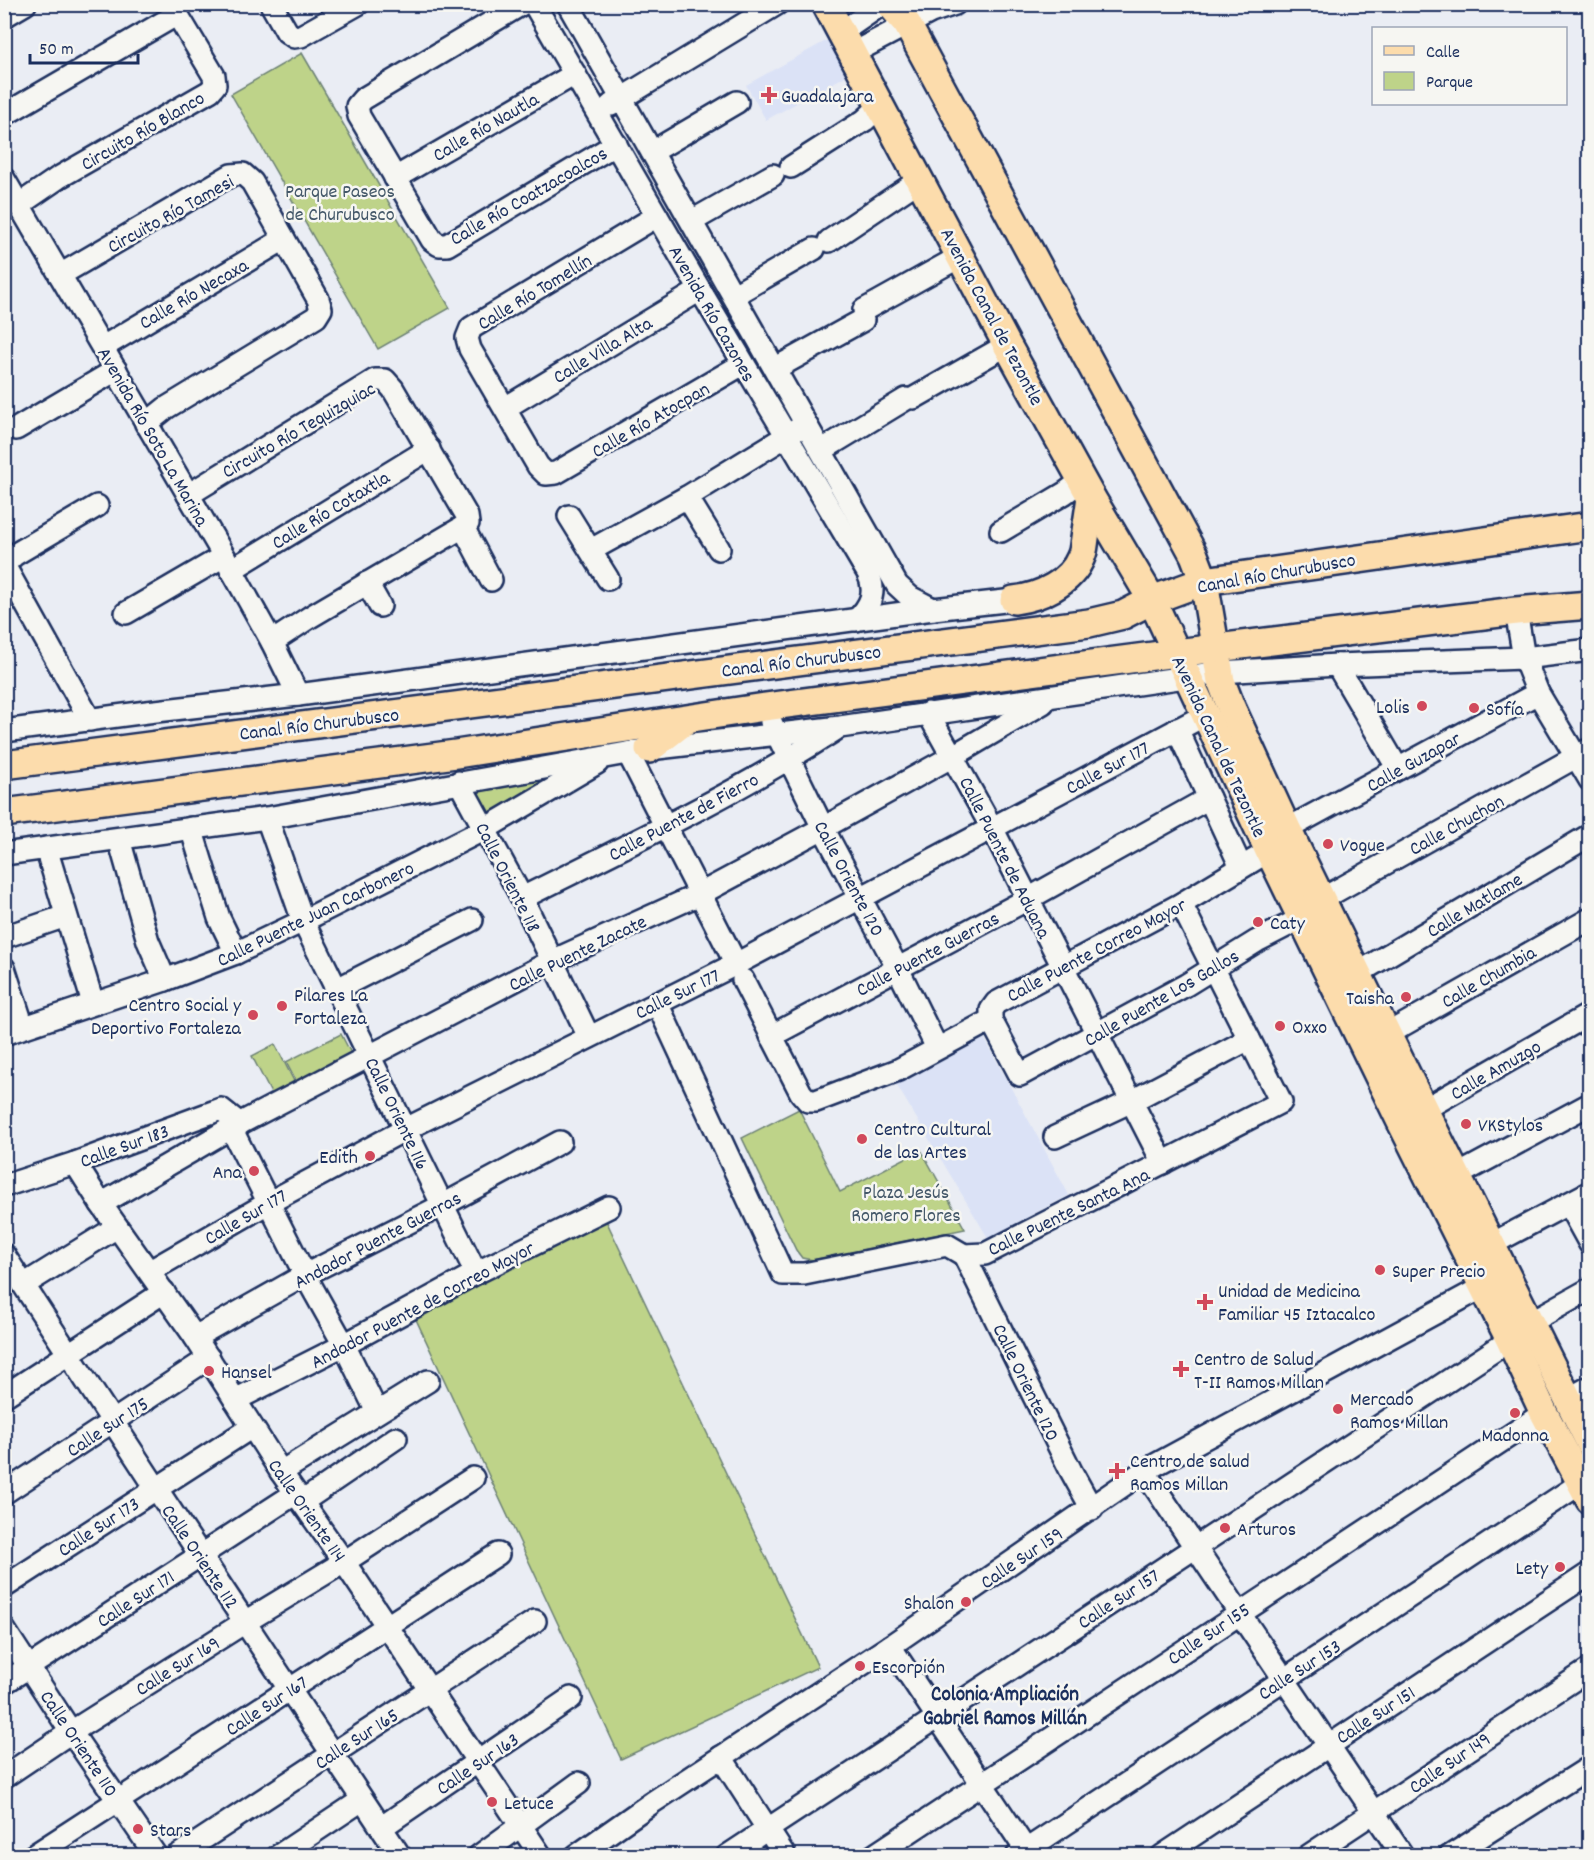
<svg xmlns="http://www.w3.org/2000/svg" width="1594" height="1860" font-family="Dekko,sans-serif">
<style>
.built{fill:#dbe2f6}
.green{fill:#bed389;stroke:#6c8174;stroke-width:1.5}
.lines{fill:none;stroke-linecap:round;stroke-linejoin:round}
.minor-casing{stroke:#1b2f5e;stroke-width:26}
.major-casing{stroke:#1b2f5e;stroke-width:32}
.minor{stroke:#f6f6f2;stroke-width:21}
.major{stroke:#fcdcac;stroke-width:27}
.poi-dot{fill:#d1495b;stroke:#f6f6f2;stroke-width:2}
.labels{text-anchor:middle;stroke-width:5;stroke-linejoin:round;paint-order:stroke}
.poi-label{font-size:20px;fill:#1b2f5e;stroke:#f6f6f2;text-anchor:start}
.street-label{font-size:20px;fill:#1b2f5e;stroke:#f6f6f2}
.park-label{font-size:20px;fill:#445869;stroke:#f6f6f2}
.neighbourhood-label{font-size:21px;font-weight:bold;fill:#1b2f5e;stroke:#f6f6f2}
</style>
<rect width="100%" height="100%" fill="#eaedf4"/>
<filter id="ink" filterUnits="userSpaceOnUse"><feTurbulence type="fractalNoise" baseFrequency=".0167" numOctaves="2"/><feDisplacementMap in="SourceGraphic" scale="12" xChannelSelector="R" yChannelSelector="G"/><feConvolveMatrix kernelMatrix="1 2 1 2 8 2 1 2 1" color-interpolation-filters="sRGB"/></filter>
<g filter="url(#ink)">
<g class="built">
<polygon points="833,37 853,72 766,120 746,85"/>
<polygon points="983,1036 1069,1195 988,1238 896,1084"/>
</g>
<g class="green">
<polygon points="302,53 450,308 378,349 231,94"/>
<polygon points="585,766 486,823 469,787"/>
<polygon points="341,1034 356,1063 301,1091 286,1062"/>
<polygon points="275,1044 299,1091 276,1103 252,1056"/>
<polygon points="799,1109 840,1192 921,1150 965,1229 813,1260 802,1258 796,1250 742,1138"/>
<polygon points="604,1216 818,1667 621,1759 414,1315"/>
</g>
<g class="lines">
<defs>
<g id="minor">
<polyline points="271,4 287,32 294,37 301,36 358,4"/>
<polyline points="522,4 363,99 357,106 359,116 432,240 439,245 447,245 616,144"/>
<path d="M534 4 700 290 868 573C877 592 871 606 856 620"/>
<polyline points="568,4 897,585 910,597 933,609"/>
<polyline points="4,14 8,14 25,4"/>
<polyline points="840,33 882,4"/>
<polyline points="851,54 931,12 955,4"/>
<polyline points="611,105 777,4"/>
<polyline points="4,115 176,15"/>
<polyline points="652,152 737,102"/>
<polyline points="791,167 865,120 880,106"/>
<polyline points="395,178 575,74"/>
<polyline points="4,179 224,556 272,642 298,695"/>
<polyline points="20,204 58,178 210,91 215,85 214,76 171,4"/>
<polyline points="657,216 471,328 467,338 470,349 538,466 546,474 556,473 743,364"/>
<polyline points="692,221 773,175"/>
<polyline points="829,241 921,179"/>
<polyline points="60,275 231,175 243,174 252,182 318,299 321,309 316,317 166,408 146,424"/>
<polyline points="734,295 814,249"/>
<polyline points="864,310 961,256"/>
<polyline points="103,347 284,239"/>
<polyline points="776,368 863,320"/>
<polyline points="914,398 1007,345"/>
<polyline points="505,408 700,290"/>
<polyline points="16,429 116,370"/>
<polyline points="822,450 906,399"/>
<polyline points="188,495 375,380 385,380 393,389 467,516 468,523 463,527 491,580"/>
<polyline points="687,497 719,549"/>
<polyline points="569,516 608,579"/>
<polyline points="1001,531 1065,493 1082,480"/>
<polyline points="591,550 687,497 798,429"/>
<polyline points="4,565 90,720"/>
<polyline points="4,565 14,555 97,506"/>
<polyline points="231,570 429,449"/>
<polyline points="367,583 380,606"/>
<polyline points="1516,611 1524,658 1538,693 1590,780"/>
<polyline points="126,613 224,556"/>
<polyline points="272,642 310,617 463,527"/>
<polyline points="1337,665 1398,769"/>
<polyline points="928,713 992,828 1163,1163"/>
<polyline points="771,722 823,828 898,969 937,1048"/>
<polyline points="1177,729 1241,867"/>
<polyline points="4,731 147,712 298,695 933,609 1014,600"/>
<polyline points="628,753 736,964"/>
<polyline points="459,782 522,898 589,1037"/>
<polyline points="267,818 303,921 476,1273"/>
<polyline points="191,828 219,918 236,953"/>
<polyline points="1287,829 1538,693"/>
<polyline points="119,839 148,941 165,980"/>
<polyline points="46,848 93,1003"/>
<polyline points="4,854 267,818 649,749 840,727 1220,672 1337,665 1524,658 1590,650"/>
<path d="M522 898C628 845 736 794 835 730"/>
<polyline points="1322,899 1590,749"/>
<polyline points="4,937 66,916"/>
<polyline points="4,968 23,1027"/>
<polyline points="1358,973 1590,835"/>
<polyline points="743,980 801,1093 808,1101 816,1101 898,1070 991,1020 991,1010 996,1003 1181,904 1269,851"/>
<polyline points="337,989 472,920"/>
<polyline points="657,1003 783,1274 804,1274 947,1245 964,1255 985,1254 1281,1102 1181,904"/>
<polyline points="991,1020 1020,1075 1186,985 1257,941 1302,918"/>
<polyline points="4,1034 165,980 236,953 303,921 485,829 597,763"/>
<polyline points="1387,1034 1590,919"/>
<polyline points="771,1036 1028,899 1209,798"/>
<polyline points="1411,1117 1590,1014"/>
<polyline points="231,1128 305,1275 344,1345 377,1412"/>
<polyline points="1055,1137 1130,1102 1249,1039"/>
<polyline points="75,1163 101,1204 195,1337 281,1472 344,1562 541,1856"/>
<polyline points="1456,1176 1590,1104"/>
<polyline points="4,1186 75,1163 221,1109 240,1124"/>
<polyline points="101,1204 231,1128 552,961 700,894 823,828 953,756 1043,703"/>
<polyline points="1568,1204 1590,1244"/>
<polyline points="1490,1245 1590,1192"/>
<polyline points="4,1255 156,1488 400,1856"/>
<polyline points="964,1255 1071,1471 1092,1509"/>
<polyline points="150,1271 268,1203 406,1129 736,964 1205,715"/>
<polyline points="25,1284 117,1227"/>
<polyline points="1529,1323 1590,1289"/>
<polyline points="195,1337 305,1275 443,1205 560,1142"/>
<polyline points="4,1396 164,1292"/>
<polyline points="1568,1399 1590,1387"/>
<polyline points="235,1400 344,1345 476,1273 609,1207"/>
<polyline points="1144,1471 1403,1856"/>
<polyline points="281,1472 428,1381"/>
<polyline points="4,1493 209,1358"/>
<polyline points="302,1502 396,1438"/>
<polyline points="4,1587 252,1427"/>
<polyline points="4,1629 71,1732 156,1856"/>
<polyline points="890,1646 1030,1856"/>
<polyline points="4,1683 296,1493"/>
<polyline points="721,1757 785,1856"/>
<polyline points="4,1777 71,1732 245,1622 344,1562 473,1478"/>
<polyline points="382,1827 571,1698"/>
<polyline points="33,1856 498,1554"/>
<polyline points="177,1856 535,1621"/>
<polyline points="278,1856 362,1800"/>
<polyline points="479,1856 579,1783"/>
<polyline points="576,1856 653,1802 890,1646 1144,1471 1483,1287"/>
<polyline points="727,1856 1510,1340"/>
<polyline points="873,1856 1544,1413"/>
<polyline points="1017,1856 1581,1483"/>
<polyline points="1162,1856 1590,1573"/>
<polyline points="1308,1856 1590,1669"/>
<polyline points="1450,1856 1590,1767"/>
</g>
<g id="major">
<polyline points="826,4 1007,345 1091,497 1152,600 1269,851 1401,1122 1510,1340 1544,1413 1590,1500"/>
<polyline points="890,4 907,24 1194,555 1204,581 1221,681 1231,707 1287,829 1424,1110 1590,1443"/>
<path d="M1014 600C1040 597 1071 583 1081 557 1084 551 1084 544 1085 538 1087 525 1089 511 1091 497"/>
<polyline points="649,749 686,720"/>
<polyline points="4,765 1089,623 1123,615 1152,600 1204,581 1590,526"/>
<polyline points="4,813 456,754 765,707 1176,653 1516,611 1590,605"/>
</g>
</defs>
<use href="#minor" class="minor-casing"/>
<use href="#major" class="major-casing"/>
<use href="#minor" class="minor"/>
<use href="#major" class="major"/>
</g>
</g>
<g class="poi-dot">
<path d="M766 86h6v6h6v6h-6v6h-6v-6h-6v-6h6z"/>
<circle cx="1422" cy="706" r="6"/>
<circle cx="1474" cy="708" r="6"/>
<circle cx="1328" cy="844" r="6"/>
<circle cx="1258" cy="922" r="6"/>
<circle cx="1406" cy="997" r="6"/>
<circle cx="282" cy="1006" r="6"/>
<circle cx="253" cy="1015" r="6"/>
<circle cx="1280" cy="1026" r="6"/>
<circle cx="1466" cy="1124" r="6"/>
<circle cx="862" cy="1139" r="6"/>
<circle cx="370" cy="1156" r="6"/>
<circle cx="254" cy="1171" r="6"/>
<circle cx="1380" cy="1270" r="6"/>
<path d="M1202 1293h6v6h6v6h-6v6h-6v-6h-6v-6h6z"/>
<path d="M1178 1360h6v6h6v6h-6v6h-6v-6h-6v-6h6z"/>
<circle cx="209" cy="1371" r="6"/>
<circle cx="1338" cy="1409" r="6"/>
<circle cx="1515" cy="1413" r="6"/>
<path d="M1114 1462h6v6h6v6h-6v6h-6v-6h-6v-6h6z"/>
<circle cx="1225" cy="1528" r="6"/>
<circle cx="1560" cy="1567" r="6"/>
<circle cx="966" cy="1602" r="6"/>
<circle cx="860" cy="1666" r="6"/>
<circle cx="492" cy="1802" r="6"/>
<circle cx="138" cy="1829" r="6"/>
</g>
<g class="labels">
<g class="poi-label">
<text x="781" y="102">Guadalajara</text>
<text x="1410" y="713" text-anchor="end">Lolis</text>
<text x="1486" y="715">Sofía</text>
<text x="1340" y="851">Vogue</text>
<text x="1270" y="929">Caty</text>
<text x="294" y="1001">Pilares La<tspan x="294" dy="23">Fortaleza</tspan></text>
<text x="1394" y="1004" text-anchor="end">Taisha</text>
<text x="241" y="1011" text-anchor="end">Centro Social y<tspan x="241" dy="23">Deportivo Fortaleza</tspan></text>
<text x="1292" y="1033">Oxxo</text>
<text x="1478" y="1131">VKStylos</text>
<text x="874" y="1135">Centro Cultural<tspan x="874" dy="23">de las Artes</tspan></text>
<text x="358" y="1163" text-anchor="end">Edith</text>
<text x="242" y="1178" text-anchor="end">Ana</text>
<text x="1392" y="1277">Super Precio</text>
<text x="1218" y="1297">Unidad de Medicina<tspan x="1218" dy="23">Familiar 45 Iztacalco</tspan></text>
<text x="1194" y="1365">Centro de Salud<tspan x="1194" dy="23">T-II Ramos Millan</tspan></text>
<text x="221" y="1378">Hansel</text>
<text x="1350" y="1405">Mercado<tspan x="1350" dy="23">Ramos Millan</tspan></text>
<text x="1515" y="1441" text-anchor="middle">Madonna</text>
<text x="1130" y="1467">Centro de salud<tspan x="1130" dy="23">Ramos Millan</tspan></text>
<text x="1237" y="1535">Arturos</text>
<text x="1548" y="1574" text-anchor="end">Lety</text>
<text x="954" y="1609" text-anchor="end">Shalon</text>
<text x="872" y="1673">Escorpión</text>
<text x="504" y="1809">Letuce</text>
<text x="150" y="1836">Stars</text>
</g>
<g class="street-label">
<text transform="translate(485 126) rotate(-30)" y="7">Calle Río Nautla</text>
<text transform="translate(142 130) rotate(-30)" y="7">Circuito Río Blanco</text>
<text transform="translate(528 195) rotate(-30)" y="7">Calle Río Coatzacoalcos</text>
<text transform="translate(170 213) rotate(-29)" y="7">Circuito Río Tamesi</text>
<text transform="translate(534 291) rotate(-31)" y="7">Calle Río Tomellín</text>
<text transform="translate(193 293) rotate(-30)" y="7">Calle Río Necaxa</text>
<text transform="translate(713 313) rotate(60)" y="7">Avenida Río Cazones</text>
<text transform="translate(993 316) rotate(62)" y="7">Avenida Canal de Tezontle</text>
<text transform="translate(602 349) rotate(-31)" y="7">Calle Villa Alta</text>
<text transform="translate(650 419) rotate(-30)" y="7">Calle Río Atocpan</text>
<text transform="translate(298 429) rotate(-30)" y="7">Circuito Río Tequizquiac</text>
<text transform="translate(154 436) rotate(60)" y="7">Avenida Río Soto La Marina</text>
<text transform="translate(330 509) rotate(-31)" y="7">Calle Río Cotaxtla</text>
<text transform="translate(1276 572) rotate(-10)" y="7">Canal Río Churubusco</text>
<text transform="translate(801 660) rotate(-7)" y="7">Canal Río Churubusco</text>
<text transform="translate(319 723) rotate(-7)" y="7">Canal Río Churubusco</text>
<text transform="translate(1220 746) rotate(65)" y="7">Avenida Canal de Tezontle</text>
<text transform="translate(1413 761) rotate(-29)" y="7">Calle Guzapar</text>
<text transform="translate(1107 767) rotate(-28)" y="7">Calle Sur 177</text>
<text transform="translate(683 816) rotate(-28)" y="7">Calle Puente de Fierro</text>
<text transform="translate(1456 824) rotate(-29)" y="7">Calle Chuchon</text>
<text transform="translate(1006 857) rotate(63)" y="7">Calle Puente de Aduana</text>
<text transform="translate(509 877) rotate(63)" y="7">Calle Oriente 118</text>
<text transform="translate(850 878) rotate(62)" y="7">Calle Oriente 120</text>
<text transform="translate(1474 904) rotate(-31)" y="7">Calle Matlame</text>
<text transform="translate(315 913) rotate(-26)" y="7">Calle Puente Juan Carbonero</text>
<text transform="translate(1096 949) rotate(-28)" y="7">Calle Puente Correo Mayor</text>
<text transform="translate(577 952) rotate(-26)" y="7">Calle Puente Zacate</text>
<text transform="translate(927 953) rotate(-28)" y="7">Calle Puente Guerras</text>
<text transform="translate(1488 976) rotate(-30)" y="7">Calle Chumbia</text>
<text transform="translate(677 993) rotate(-26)" y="7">Calle Sur 177</text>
<text transform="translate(1161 997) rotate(-30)" y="7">Calle Puente Los Gallos</text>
<text transform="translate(1495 1069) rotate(-30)" y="7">Calle Amuzgo</text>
<text transform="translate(398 1113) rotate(64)" y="7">Calle Oriente 116</text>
<text transform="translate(124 1145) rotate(-20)" y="7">Calle Sur 183</text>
<text transform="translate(1068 1211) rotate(-26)" y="7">Calle Puente Santa Ana</text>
<text transform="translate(245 1216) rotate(-30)" y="7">Calle Sur 177</text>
<text transform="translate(377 1239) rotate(-28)" y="7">Andador Puente Guerras</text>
<text transform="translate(422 1304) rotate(-28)" y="7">Andador Puente de Correo Mayor</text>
<text transform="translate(1027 1382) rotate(64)" y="7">Calle Oriente 120</text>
<text transform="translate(107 1426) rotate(-33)" y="7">Calle Sur 175</text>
<text transform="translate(308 1510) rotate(55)" y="7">Calle Oriente 114</text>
<text transform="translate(98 1526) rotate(-33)" y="7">Calle Sur 173</text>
<text transform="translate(201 1556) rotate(56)" y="7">Calle Oriente 112</text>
<text transform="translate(1021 1557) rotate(-34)" y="7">Calle Sur 159</text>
<text transform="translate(135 1598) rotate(-33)" y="7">Calle Sur 171</text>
<text transform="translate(1118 1598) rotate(-33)" y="7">Calle Sur 157</text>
<text transform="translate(1208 1633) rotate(-34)" y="7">Calle Sur 155</text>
<text transform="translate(177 1665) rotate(-32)" y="7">Calle Sur 169</text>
<text transform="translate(1299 1669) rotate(-33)" y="7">Calle Sur 153</text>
<text transform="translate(266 1705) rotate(-33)" y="7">Calle Sur 167</text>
<text transform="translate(1375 1714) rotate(-33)" y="7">Calle Sur 151</text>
<text transform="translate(356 1738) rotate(-33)" y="7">Calle Sur 165</text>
<text transform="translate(80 1743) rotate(56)" y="7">Calle Oriente 110</text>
<text transform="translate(1449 1762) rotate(-34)" y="7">Calle Sur 149</text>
<text transform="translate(477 1763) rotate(-34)" y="7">Calle Sur 163</text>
</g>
<g class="park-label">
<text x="340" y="197">Parque Paseos<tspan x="340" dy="23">de Churubusco</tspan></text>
<text x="906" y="1198">Plaza Jesús<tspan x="906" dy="23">Romero Flores</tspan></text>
</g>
<g class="neighbourhood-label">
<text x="1005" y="1700">Colonia Ampliación<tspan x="1005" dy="24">Gabriel Ramos Millán</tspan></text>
</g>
</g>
<rect width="1594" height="1860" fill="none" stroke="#f6f6f2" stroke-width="24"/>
<rect x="12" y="12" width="1570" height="1836" fill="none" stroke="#1b2f5e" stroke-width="2" filter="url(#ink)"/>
<rect x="1372" y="27" width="195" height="78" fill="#f6f6f2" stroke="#9ea6b7" stroke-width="1.5"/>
<rect x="1384" y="46" width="30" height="9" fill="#fcdcac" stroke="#9ea6b7" stroke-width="1.5"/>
<text x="1426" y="57" font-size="18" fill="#1b2f5e">Calle</text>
<rect x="1384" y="72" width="30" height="18" fill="#bed389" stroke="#9ea6b7" stroke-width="1.5"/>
<text x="1426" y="87" font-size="18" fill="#1b2f5e">Parque</text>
<path d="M30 54v9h108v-9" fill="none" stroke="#1b2f5e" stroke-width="3"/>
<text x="39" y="54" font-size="18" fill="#1b2f5e" stroke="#f6f6f2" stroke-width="4.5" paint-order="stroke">50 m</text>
</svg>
